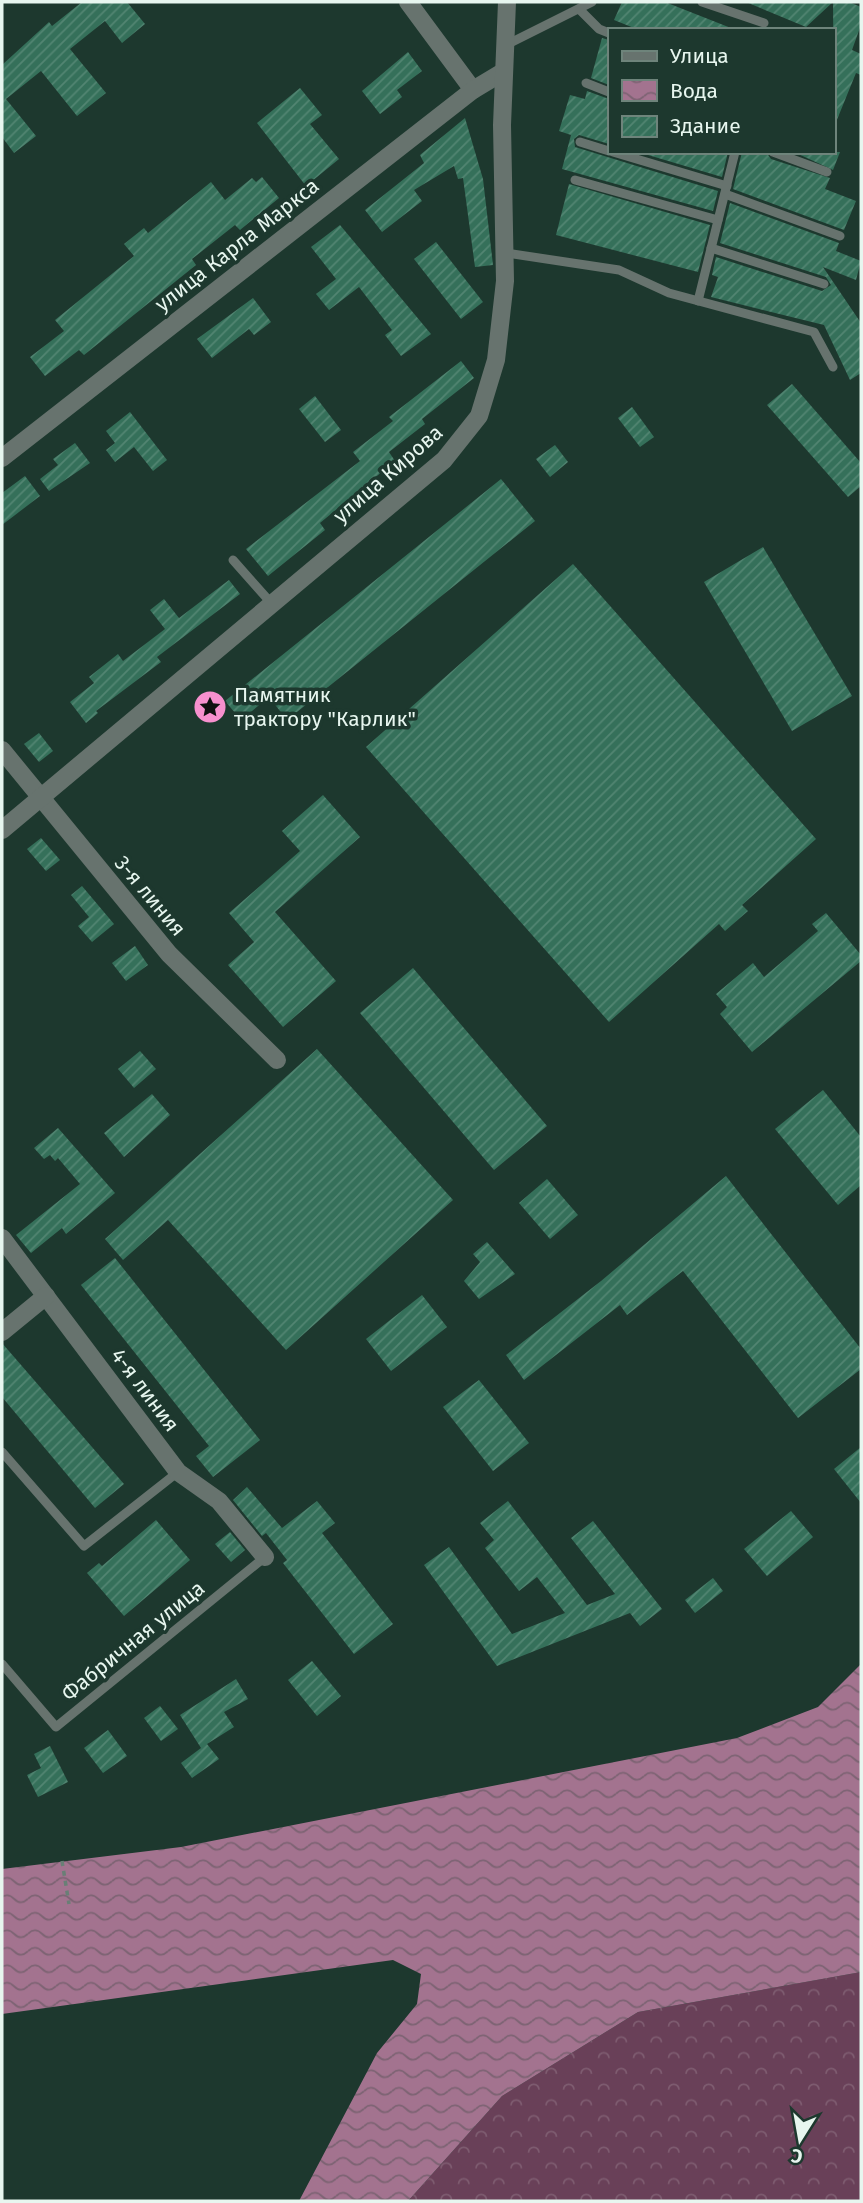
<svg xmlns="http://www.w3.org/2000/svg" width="863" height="2203" font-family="'Fira Sans',sans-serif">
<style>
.forest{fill:url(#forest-crowns)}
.water{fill:url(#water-waves)}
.building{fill:url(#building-hatch)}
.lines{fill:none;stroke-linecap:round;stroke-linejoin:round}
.path{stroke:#697f76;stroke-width:3.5;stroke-dasharray:5 5;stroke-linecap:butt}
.service{stroke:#67736e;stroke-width:9}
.minor{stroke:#67736e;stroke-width:18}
.tertiary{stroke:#67736e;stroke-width:18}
.labels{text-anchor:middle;stroke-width:7;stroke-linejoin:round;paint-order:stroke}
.street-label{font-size:21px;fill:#e7f6ef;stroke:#1d382e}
.poi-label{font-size:21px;fill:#e7f6ef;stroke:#1d382e;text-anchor:start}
</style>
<defs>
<pattern id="forest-crowns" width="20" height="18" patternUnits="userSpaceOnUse" patternTransform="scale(1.75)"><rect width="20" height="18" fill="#694058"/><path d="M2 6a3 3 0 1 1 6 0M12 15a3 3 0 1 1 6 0" fill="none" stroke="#7e5c70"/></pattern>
<pattern id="water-waves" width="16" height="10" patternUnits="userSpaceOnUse" patternTransform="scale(1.75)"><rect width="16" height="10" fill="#a3738f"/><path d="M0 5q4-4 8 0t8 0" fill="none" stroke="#7d6373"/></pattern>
<pattern id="building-hatch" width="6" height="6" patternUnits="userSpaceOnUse" patternTransform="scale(1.75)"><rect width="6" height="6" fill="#35705a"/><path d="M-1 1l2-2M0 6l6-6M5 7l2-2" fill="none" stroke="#528572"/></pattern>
</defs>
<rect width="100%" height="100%" fill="#1d382e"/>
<polygon class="forest" points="861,1972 861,2201 408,2201 502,2096 638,2012"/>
<polygon class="water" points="861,1664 861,1972 638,2012 502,2096 408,2201 299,2201 377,2053 417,2004 421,1974 393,1960 2,2014 2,1869 181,1847 737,1738 818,1707"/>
<g class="building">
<polygon points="82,2 127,2 145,24 122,43 105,21 70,49 106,93 77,116 41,71 6,99 36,136 14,153 2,137 2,65 49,22 52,26"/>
<polygon points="622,2 665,2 736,30 639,30 614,20"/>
<polygon points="746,2 849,2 861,7 861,25 852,50 861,54 861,75 856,73 834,127 833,2 806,27"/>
<polygon points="602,38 609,40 609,85 591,78"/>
<polygon points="408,52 422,71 397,90 402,97 380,114 362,91"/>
<polygon points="300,88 322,115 310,124 339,159 306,186 257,123"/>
<polygon points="587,91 609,99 609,144 579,135 574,139 575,147 718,191 713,211 562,169 571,135 559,131 570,95 585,99"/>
<polygon points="465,118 483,179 493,265 475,267 463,178 458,179 454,166 414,190 422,201 382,232 365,210 424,163 420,155"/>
<polygon points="638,152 728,152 722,177"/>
<polygon points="742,152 766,152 771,159 830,178 825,189 856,201 844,230 733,189"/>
<polygon points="794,152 840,152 833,170"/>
<polygon points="262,177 279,198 240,230 235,225 192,259 196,265 84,355 79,350 45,376 30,357 64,331 55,320 134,256 124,244 144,228 148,233 211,182 225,200 252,178 256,182"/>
<polygon points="569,184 710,225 698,272 556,235"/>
<polygon points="730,203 839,243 836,251 861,261 856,280 823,267 861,323 861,373 850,380 824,325 711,297 718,277 712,275 716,257 822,291 831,285 826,277 720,243"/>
<polygon points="340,225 431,334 401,356 385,335 392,330 359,287 329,310 316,294 336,279 311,247"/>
<polygon points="436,242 483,302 461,319 414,259"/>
<polygon points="253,298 271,322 254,335 249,329 212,358 197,339"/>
<polygon points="461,361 474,378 422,419 425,424 389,452 395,461 320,523 325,530 268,576 246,549 360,461 353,452 393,421 389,417"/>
<polygon points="792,384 861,463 861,486 848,497 767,405"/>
<polygon points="315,396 341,430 325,442 299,409"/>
<polygon points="632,407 654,437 640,447 618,418"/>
<polygon points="130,412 167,460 153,471 134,447 115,462 106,450 115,443 106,431"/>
<polygon points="75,443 90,463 49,491 40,479 58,465 53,459"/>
<polygon points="555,445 568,462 550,477 536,459"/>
<polygon points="25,476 40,496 2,525 2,493"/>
<polygon points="501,479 535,521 287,720 269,697 241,720 225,701"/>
<polygon points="763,547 852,696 792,731 704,582"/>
<polygon points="573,564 816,839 742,905 748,911 725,931 719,924 609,1022 366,747"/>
<polygon points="229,580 240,594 157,657 161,662 96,711 98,713 86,723 70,702 94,683 89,677 118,654 123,661 165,629 150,610 164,599 179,618"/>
<polygon points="39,733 53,751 39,762 24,744"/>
<polygon points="323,795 360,837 275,912 336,981 283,1027 228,965 254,942 229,913 300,851 282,831"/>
<polygon points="41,838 60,860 46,871 27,849"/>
<polygon points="82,886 114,924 92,942 78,926 89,917 71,895"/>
<polygon points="826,913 861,955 861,961 752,1052 720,1014 727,1007 716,994 753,963 764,977 818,931 812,924"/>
<polygon points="135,946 148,965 126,981 112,963"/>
<polygon points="413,968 547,1126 494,1170 360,1013"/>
<polygon points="317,1049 453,1200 286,1350 168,1220 123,1260 105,1239"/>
<polygon points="140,1051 156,1069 134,1088 118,1069"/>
<polygon points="823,1090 861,1137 861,1185 838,1205 775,1129"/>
<polygon points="152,1094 170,1115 124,1157 104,1133"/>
<polygon points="58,1128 115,1193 66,1234 62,1228 31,1253 16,1235 80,1184 58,1158 55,1161 50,1155 44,1159 34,1148"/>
<polygon points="726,1176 861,1349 861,1369 798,1418 683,1271 627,1315 620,1305 524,1380 506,1355 601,1281"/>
<polygon points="547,1179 578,1215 550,1239 519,1203"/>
<polygon points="487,1242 515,1274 479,1299 464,1281 480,1262 473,1254"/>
<polygon points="115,1258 260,1440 213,1477 196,1456 209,1446 81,1285"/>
<polygon points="422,1295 447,1327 391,1371 366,1339"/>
<polygon points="2,1343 124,1484 95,1508 2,1397"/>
<polygon points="479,1380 529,1443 493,1471 443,1407"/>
<polygon points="861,1447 861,1503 834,1469"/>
<polygon points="247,1487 282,1528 317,1501 335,1523 322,1533 393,1624 354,1654 283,1563 287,1560 266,1533 262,1536 233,1500"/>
<polygon points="508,1501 587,1605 615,1594 571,1538 593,1521 662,1609 640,1626 630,1613 497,1666 424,1565 449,1547 512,1634 565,1613 537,1577 519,1591 485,1548 494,1540 480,1523"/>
<polygon points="791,1511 813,1537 767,1576 744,1549"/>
<polygon points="156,1520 190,1560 124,1616 87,1573 99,1563 102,1566"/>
<polygon points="230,1532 245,1550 231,1562 215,1544"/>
<polygon points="713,1578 723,1591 695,1613 685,1600"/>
<polygon points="312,1661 341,1696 317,1716 288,1680"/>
<polygon points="236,1679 248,1699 224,1712 234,1727 207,1744 219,1759 192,1778 181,1763 201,1748 180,1715"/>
<polygon points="160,1706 178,1729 161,1741 144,1718"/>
<polygon points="108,1730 127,1756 103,1773 84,1748"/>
<polygon points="50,1746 68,1782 38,1797 27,1775 41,1768 34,1754"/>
</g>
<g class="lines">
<polyline class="path" points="62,1861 69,1904"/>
<g class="service">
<polyline points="702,2 764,23"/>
<polyline points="579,9 599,29 609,33"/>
<polyline points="506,45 592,2"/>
<polyline points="586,83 609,92"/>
<polyline points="580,142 609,151"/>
<polyline points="613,152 727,186"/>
<polyline points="773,152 827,172"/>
<polyline points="575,180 718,220"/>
<polyline points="725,194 840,236"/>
<polyline points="711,248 824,284"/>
<polyline points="506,253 619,270 669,293 814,332 833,367"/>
<polyline points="698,301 735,152"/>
<polyline points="233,560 272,604"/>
<polyline points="2,1452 84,1546 178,1472"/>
<polyline points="2,1664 56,1727 265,1557"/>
</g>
<g class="minor">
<polyline points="408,2 473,90"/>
<polyline points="2,458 473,90 503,72"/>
<polyline points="2,750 169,954 277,1060"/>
<polyline points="2,1238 178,1472 219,1501 265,1557"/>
<polyline points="2,1332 46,1296"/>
</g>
<polyline class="tertiary" points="2,830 444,460 479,416 496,360 505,281 502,125 507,2"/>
</g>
<defs>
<symbol id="sight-disc" viewBox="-11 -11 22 22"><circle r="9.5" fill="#f790ce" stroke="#1d382e"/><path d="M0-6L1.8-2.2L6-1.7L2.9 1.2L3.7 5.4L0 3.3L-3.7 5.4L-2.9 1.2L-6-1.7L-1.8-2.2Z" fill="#111"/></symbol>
</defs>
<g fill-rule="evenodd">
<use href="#sight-disc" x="191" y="688" width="38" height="38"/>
</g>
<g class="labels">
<g class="street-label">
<text transform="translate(237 245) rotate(-38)" y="7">улица Карла Маркса</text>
<text transform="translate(388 474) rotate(-41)" y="7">улица Кирова</text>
<text transform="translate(150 896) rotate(50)" y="7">3-я линия</text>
<text transform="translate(145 1390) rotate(53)" y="7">4-я линия</text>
<text transform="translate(133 1641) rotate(-39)" y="7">Фабричная улица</text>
</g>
<g class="poi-label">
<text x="234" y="702">Памятник<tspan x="234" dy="24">трактору "Карлик"</tspan></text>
</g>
</g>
<rect width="863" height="2203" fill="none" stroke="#e7f6ef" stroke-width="7"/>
<rect x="608" y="28" width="228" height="126" fill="#1d382e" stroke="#6e847b" stroke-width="2"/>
<rect x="622" y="51" width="35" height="10" fill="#67736e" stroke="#6e847b" stroke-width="2"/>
<text x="670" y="63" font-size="21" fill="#e7f6ef">Улица</text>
<rect x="622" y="80" width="35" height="21" fill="url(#water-waves)" stroke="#6e847b" stroke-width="2"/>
<text x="670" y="98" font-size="21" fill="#e7f6ef">Вода</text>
<rect x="622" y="116" width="35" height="21" fill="url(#building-hatch)" stroke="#6e847b" stroke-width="2"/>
<text x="670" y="133" font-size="21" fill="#e7f6ef">Здание</text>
<g transform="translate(800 2140) rotate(191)" stroke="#1d382e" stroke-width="5" paint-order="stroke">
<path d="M0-5L12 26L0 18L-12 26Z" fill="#e7f6ef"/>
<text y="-10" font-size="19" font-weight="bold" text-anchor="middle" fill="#e7f6ef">С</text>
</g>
</svg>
